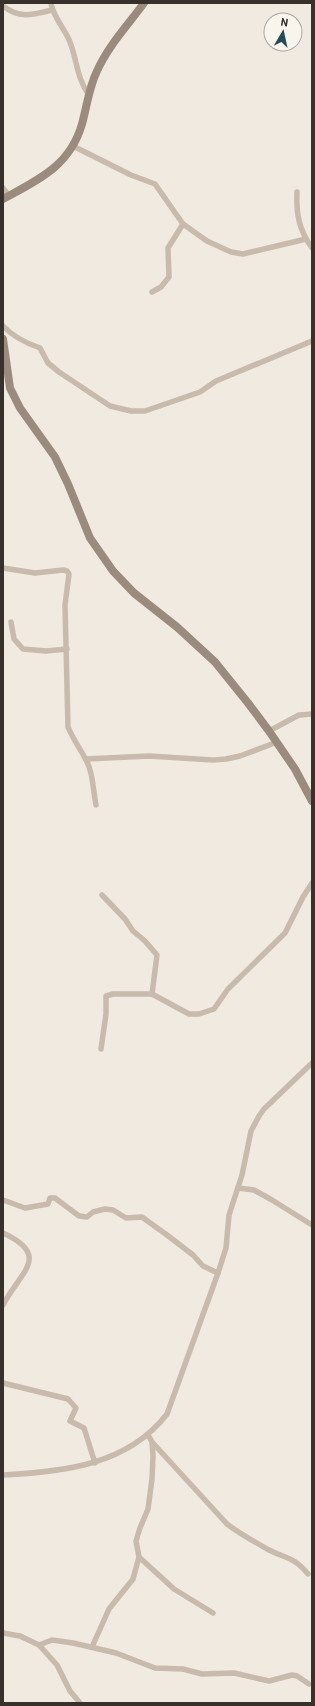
<svg xmlns="http://www.w3.org/2000/svg" width="315" height="1706" font-family="Barlow,sans-serif">
<style>
.lines{fill:none;stroke-linecap:round;stroke-linejoin:round}
.street{stroke:#c8bbad;stroke-width:5.5}
.secondary{stroke:#9b8b7e;stroke-width:8}
</style>
<rect width="100%" height="100%" fill="#f1eae0"/>
<g class="lines">
<g class="street">
<path d="M51 3C53 17 65 29 70 42 77 60 77 79 89 95"/>
<path d="M3 6C20 19 32 15 52 10"/>
<polyline points="73,146 131,175 155,184 183,224 207,241 231,252 243,254 306,239"/>
<polyline points="3,188 9,196"/>
<path d="M297 192C296 214 299 230 312 248"/>
<polyline points="152,292 161,287 169,277 168,248 183,224"/>
<path d="M3 326C13 337 26 343 40 348L48 363 59 372 110 406 131 411H145L200 392 216 381 312 341"/>
<path d="M3 568 35 573 63 570 67 571 69 574 65 605 68 727C73 739 79 747 85 758 93 771 93 790 96 805"/>
<polyline points="11,622 14,639 23,649 46,651 67,649"/>
<polyline points="269,731 299,715 312,714"/>
<polyline points="86,759 149,756 213,760 226,759 240,756 277,742"/>
<polyline points="102,895 125,919 133,931 145,941 157,955 152,994"/>
<polyline points="101,1049 106,1014 106,996 113,994 152,994 189,1014 199,1014 214,1009 228,989 285,933 303,897 312,883"/>
<polyline points="238,1188 254,1190 272,1200 312,1225"/>
<polyline points="3,1200 25,1208 48,1204 50,1198 55,1198 79,1216 87,1217 93,1212 105,1209 113,1210 126,1218 142,1217 167,1235 193,1255 203,1266 218,1273"/>
<path d="M3 1233C53 1256 19 1273 3 1305"/>
<polyline points="3,1383 68,1399 76,1408 70,1421 84,1428 95,1463"/>
<path d="M148 1435 152 1442 227 1524C240 1534 255 1542 269 1550 287 1559 294 1557 308 1574"/>
<polyline points="152,1442 153,1456 152,1479 148,1509 140,1528 136,1541 139,1557 174,1589 213,1613"/>
<path d="M3 1475C63 1472 128 1465 167 1414L218 1273 226 1248 229 1215 242 1175 251 1131 259 1116 264 1109 312 1063"/>
<polyline points="3,1633 20,1636 39,1645 52,1640 73,1643 116,1653 155,1668 183,1669 202,1674 234,1673 269,1681 292,1675 297,1676 309,1684"/>
<polyline points="39,1645 57,1665 70,1691 80,1703"/>
<polyline points="92,1647 109,1609 133,1579 139,1557"/>
</g>
<g class="secondary">
<path d="M3 199C38 180 70 166 82 124 87 106 89 87 97 71 108 46 128 25 144 3"/>
<polyline points="3,339 10,388 20,408 55,457 68,484 90,538 113,571 134,593 177,627 215,662 248,703 269,731 295,769 312,801"/>
</g>
</g>
<rect width="315" height="1706" fill="none" stroke="#37302b" stroke-width="8"/>
<g transform="translate(283 32) rotate(9)"><circle r="19" fill="#f9f4ec" stroke="#aba69f"/>
<path d="M0-3L7 15L0 10L-7 15Z" fill="#244d54"/>
<text y="-6" font-size="11" font-weight="bold" text-anchor="middle" fill="#37302b">N</text>
</g>
</svg>
